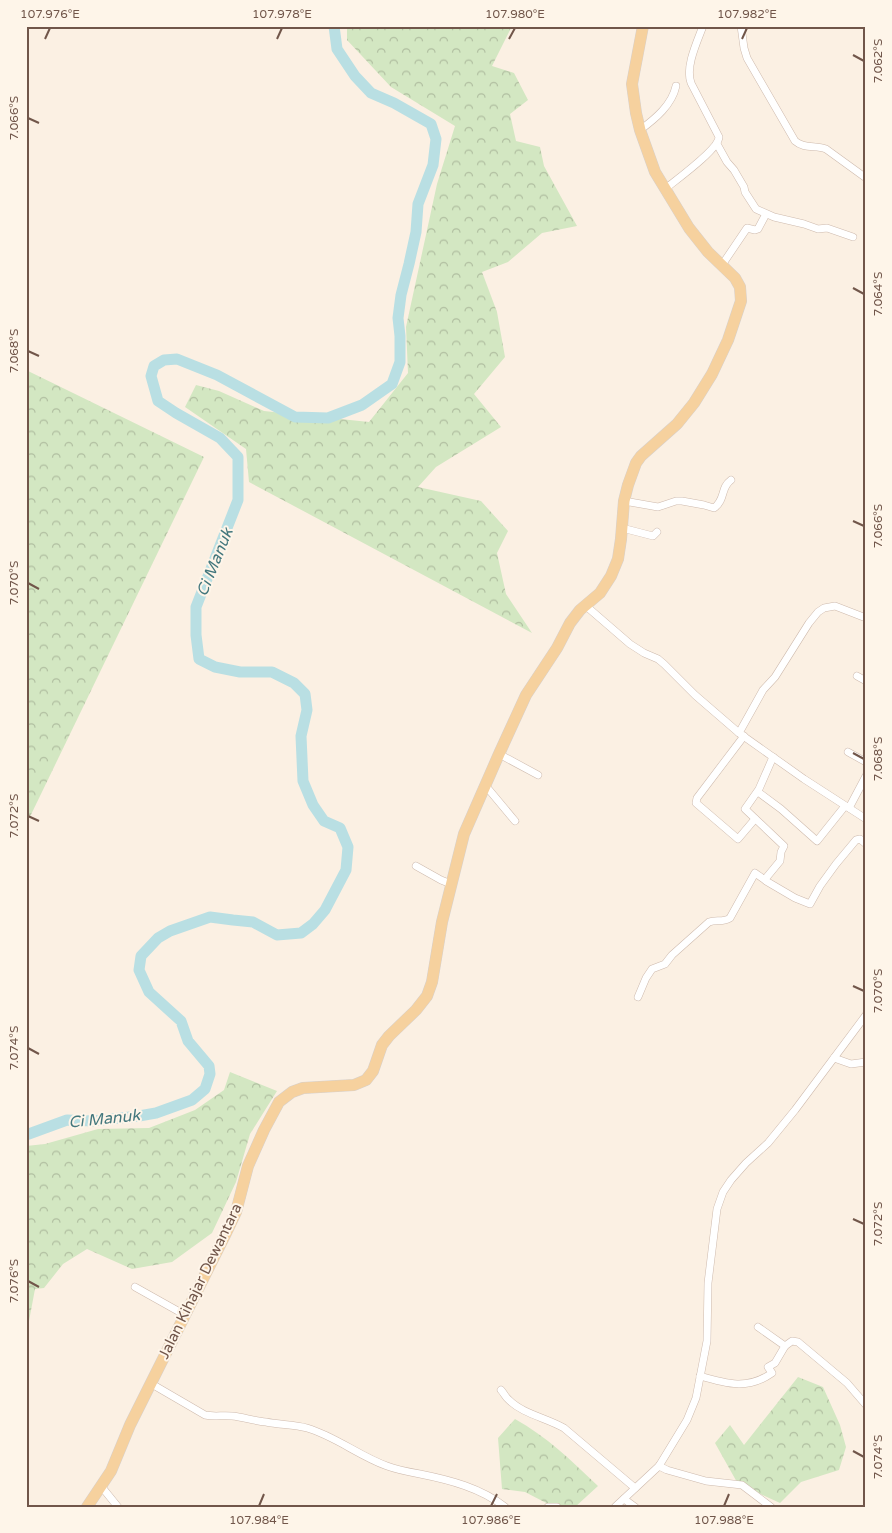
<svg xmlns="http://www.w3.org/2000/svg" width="892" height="1533" font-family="'Varela Round',sans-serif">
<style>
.forest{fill:url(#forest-crowns)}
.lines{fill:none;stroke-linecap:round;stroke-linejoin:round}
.river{stroke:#b9dfe3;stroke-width:11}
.street-casing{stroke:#cebaad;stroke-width:8}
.primary-casing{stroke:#d7d0cc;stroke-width:12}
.street{stroke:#fff;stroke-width:7}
.primary{stroke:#f6d19e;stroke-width:11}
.ticks{fill:none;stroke:#71564a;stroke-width:2}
.labels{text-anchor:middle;stroke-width:4;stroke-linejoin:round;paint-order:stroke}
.street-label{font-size:15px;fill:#71564a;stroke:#fef5e9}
.water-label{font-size:16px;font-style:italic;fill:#43777d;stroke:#fef5e9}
.neatline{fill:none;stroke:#71564a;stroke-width:2}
.ticks-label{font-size:12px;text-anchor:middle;fill:#71564a}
</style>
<defs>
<pattern id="forest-crowns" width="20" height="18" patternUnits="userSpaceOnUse" patternTransform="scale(1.25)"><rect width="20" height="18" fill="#d3e7c2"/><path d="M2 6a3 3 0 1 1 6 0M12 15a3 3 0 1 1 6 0" fill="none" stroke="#b0bea0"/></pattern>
</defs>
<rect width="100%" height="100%" fill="#fbf0e3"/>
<g class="forest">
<polygon points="347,26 512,26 492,66 514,73 528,100 510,114 516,141 540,147 544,166 577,226 542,233 508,262 482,272 497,312 505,357 474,394 501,427 436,467 418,487 481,501 508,531 497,553 506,594 532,633 249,482 246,449 185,407 196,385 219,391 264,411 369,422 408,373 406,327 437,184 455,126 391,87 347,40"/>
<polygon points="26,370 204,457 26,825"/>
<polygon points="230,1072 277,1091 250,1134 236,1182 212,1233 172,1262 132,1269 87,1249 63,1264 44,1288 35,1289 29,1321 26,1328 26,1146 45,1144 98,1129 149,1128 195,1110 224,1090"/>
<polygon points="798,1377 823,1387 840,1425 846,1447 839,1470 801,1482 780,1503 738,1484 715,1443 730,1425 744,1445"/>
<path d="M515 1419C546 1436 572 1461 598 1486L575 1507 552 1506 525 1492 502 1489 498 1438Z"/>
</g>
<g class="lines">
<polyline class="river" points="26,1135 67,1120 93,1121 139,1116 156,1113 192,1100 205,1089 210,1074 209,1066 188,1041 181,1021 149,992 139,970 141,956 158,938 170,931 210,917 233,920 253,922 277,935 301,933 313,924 325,910 346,870 348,847 340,828 324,821 313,805 303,781 301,736 307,710 305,694 294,683 272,672 240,672 215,667 199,659 196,635 196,607 238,500 238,457 220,438 176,413 158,401 151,376 154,366 164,360 177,359 217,375 295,417 328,418 362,405 392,384 400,362 400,336 398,318 401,295 409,264 416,232 418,204 433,165 436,139 431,124 394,103 371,93 355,76 337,49 334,26"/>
<defs>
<g id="street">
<path d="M741 26 744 48 747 58 795 141C804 149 816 145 826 149L866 178"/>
<path d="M640 130C655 119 672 105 676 86"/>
<polyline points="717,144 727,162 734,170 744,187 745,192 756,209 774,217 804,224 818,229 827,228 853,237"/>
<path d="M665 189C676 180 719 149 719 137L691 83C685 67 697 42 703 26"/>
<polyline points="722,265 747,228 755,230 758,229 766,214"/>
<path d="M624 501 658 507 676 501H682L704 505 714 508C726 499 720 488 731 480"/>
<polyline points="622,528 653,536 657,532"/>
<polyline points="586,606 630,644 644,653 658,659 664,664 695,695 739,733 804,779 866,819"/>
<polyline points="857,676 866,681"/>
<polyline points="739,733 763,690 775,677 809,623 818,612 824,608 835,606 866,618"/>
<polyline points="744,736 697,798 696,803 738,839 755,819"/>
<polyline points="848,752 866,762"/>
<polyline points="499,754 538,775"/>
<polyline points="773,757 759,789 745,809 784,846 781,852 780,861 766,878 766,881 795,898 810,904 820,886 836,864 856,840 860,839 866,844"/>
<polyline points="485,785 515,821"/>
<polyline points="758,792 781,809 817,841 845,806"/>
<polyline points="849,808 866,776"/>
<polyline points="416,866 441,880 451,884"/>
<path d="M638 997 646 978 652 969 665 964 672 955 709 922C716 919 723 923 730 918L755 873 765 880"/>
<polyline points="834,1058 851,1064 866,1062"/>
<polyline points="135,1287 185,1315"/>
<polyline points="785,1346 792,1341 798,1342 847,1383 866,1405"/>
<path d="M700 1376C727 1384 748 1390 772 1373L768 1367 775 1363 785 1346 758 1327"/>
<path d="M150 1383 205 1415C214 1417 223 1415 232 1416 243 1417 254 1421 266 1422 280 1425 294 1424 307 1428 335 1436 359 1456 387 1466 398 1470 409 1472 420 1474 450 1480 481 1488 505 1507"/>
<path d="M501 1390C504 1393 505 1397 509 1400 523 1414 547 1418 564 1428L635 1488"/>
<polyline points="659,1466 667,1470 706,1481 742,1485 771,1507"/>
<polyline points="101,1486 118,1507"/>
<polyline points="624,1499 635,1507"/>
<polyline points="548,1507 557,1507"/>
<polyline points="615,1507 659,1466 687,1420 696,1398 707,1341 708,1283 717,1209 723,1192 731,1180 746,1163 768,1143 795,1110 866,1015"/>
</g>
<polyline id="primary" points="87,1507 111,1471 130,1425 226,1233 236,1212 248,1166 264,1130 279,1102 292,1092 303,1088 354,1085 366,1080 373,1071 382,1045 389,1036 416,1010 427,996 432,982 442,922 464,834 499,754 526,695 557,648 570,623 580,610 600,593 611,576 618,559 621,539 624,501 628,485 636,463 641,456 677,424 694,403 712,374 728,340 741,301 740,287 735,278 708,252 689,228 655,172 640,130 636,113 632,84 643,26"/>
</defs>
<use href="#street" class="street-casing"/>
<use href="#primary" class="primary-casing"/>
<use href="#street" class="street"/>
<use href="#primary" class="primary"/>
</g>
<path class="ticks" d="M45 39 50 28M277 39 282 28M509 39 515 28M742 39 747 28M853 55 864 61M28 118 39 123M853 288 864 294M28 351 39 356M853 521 864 526M28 583 39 589M853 753 864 759M28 816 39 821M853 986 864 991M28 1048 39 1054M853 1219 864 1224M28 1281 39 1287M853 1451 864 1457M259 1506 264 1494M491 1506 497 1494M724 1506 729 1494"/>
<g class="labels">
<g class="street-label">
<text transform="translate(200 1281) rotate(-64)" y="5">Jalan Kihajar Dewantara</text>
</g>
<g class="water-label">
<text transform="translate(214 562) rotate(-68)" y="6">Ci Manuk</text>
<text transform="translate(104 1118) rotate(-6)" y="6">Ci Manuk</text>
</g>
</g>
<rect width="892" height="1533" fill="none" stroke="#fef5e9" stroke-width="55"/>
<rect x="28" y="28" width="836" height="1478" class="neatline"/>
<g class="ticks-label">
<text x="50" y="18">107.976°E</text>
<text x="282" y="18">107.978°E</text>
<text x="515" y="18">107.980°E</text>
<text x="747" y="18">107.982°E</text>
<text transform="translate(878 61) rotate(-90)" y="4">7.062°S</text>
<text transform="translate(14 118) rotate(-90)" y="4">7.066°S</text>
<text transform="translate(878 294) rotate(-90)" y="4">7.064°S</text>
<text transform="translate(14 351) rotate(-90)" y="4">7.068°S</text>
<text transform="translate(878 526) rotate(-90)" y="4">7.066°S</text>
<text transform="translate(14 583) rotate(-90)" y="4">7.070°S</text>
<text transform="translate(878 759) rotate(-90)" y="4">7.068°S</text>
<text transform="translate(14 816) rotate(-90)" y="4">7.072°S</text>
<text transform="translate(878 991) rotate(-90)" y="4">7.070°S</text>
<text transform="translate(14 1048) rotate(-90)" y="4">7.074°S</text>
<text transform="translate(878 1224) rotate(-90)" y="4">7.072°S</text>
<text transform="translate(14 1281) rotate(-90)" y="4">7.076°S</text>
<text transform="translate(878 1457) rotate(-90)" y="4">7.074°S</text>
<text x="259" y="1524">107.984°E</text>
<text x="491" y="1524">107.986°E</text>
<text x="724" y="1524">107.988°E</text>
</g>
</svg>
